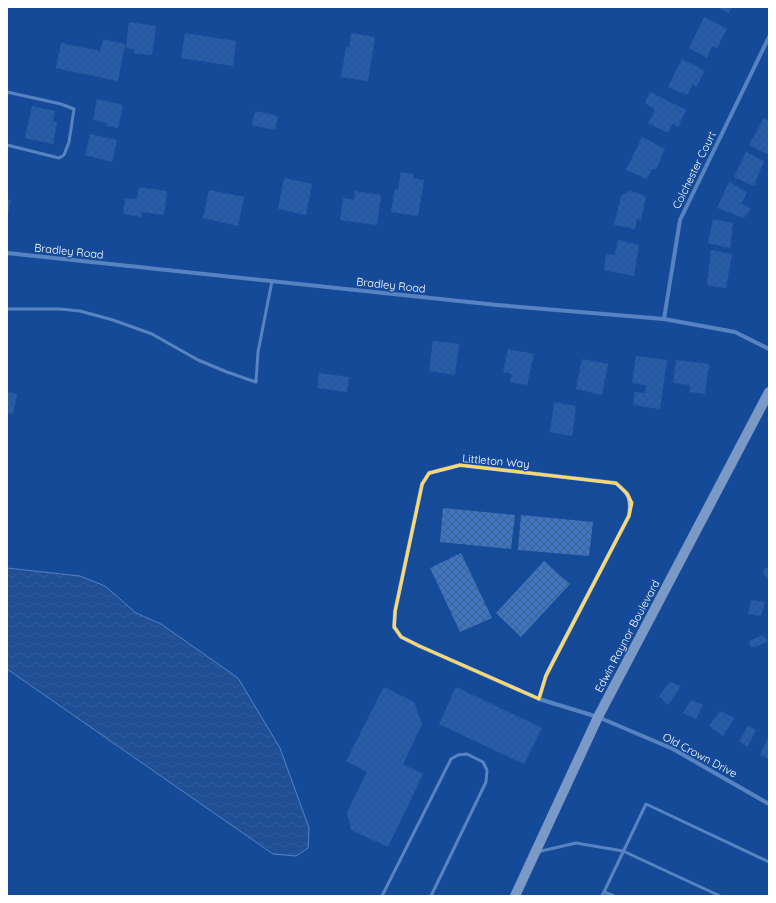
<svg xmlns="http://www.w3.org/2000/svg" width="776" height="903" font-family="Quicksand,sans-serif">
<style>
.water{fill:url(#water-waves);stroke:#9bc3f5}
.building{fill:url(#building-cross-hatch)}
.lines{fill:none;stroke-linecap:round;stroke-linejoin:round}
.lane{stroke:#a9c8f2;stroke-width:3}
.street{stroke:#a9c8f2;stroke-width:4}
.primary{stroke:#f4f8ff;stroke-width:10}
.marked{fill:none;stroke:#ffd86a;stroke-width:3;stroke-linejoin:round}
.labels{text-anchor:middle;stroke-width:3;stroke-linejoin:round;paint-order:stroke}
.street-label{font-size:11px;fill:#fff;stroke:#154b99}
</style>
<defs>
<pattern id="water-waves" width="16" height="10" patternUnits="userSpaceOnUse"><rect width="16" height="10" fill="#2f5690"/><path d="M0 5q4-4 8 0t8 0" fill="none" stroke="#4e6fa1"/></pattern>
<pattern id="building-cross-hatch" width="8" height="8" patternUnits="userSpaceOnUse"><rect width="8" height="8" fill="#3d75c1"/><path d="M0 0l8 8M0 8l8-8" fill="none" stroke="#446086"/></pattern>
</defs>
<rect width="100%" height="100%" fill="#154b99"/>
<polygon class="water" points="7,568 80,576 105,586 136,613 161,624 238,678 280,748 309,828 308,848 296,856 273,854 7,669"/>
<g class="building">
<polygon points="717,7 732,7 729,13"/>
<polygon points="704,17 727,29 717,48 712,46 707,58 689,48"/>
<polygon points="129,22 156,26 152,55 134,53 134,49 126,48"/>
<polygon points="185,33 236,41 233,66 181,58"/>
<polygon points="351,33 375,37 368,81 341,77 346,47 349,48"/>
<polygon points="103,39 125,44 118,81 56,68 61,43 100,51"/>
<polygon points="682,59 705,71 696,87 693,84 687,95 668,87"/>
<polygon points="650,92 686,110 678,127 673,123 668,133 648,123 655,110 645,103"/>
<polygon points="97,99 123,105 118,128 106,126 107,123 93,120"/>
<polygon points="32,106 55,111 53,121 57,122 53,144 25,138"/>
<polygon points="255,111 278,116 275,130 252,125"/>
<polygon points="764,118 769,121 769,155 749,145"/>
<polygon points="90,134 117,140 112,162 85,155"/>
<polygon points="642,137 665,149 656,169 652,169 647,179 626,170"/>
<polygon points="746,152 764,161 754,186 734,177"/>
<polygon points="401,172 413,174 413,178 424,180 418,216 391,212 395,189 398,189"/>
<polygon points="284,178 312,184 306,215 278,209"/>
<polygon points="729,182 747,192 742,204 751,209 744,218 717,208"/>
<polygon points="139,187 167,191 164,215 142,212 141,217 123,214 125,198 137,199"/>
<polygon points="209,190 244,197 238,226 203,218"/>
<polygon points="355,191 381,195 377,225 340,220 343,198 354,200"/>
<polygon points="630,191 646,196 641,220 637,219 635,229 614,225 621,196"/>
<polygon points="7,199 11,200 8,214 7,214"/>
<polygon points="713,219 733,223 730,248 708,243"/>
<polygon points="618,240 639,245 634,276 604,270 606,254 615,255"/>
<polygon points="711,250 732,254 726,288 707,285"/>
<polygon points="433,341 459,344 455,375 429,371"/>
<polygon points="508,349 534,354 527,385 510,382 512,374 503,372"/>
<polygon points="636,356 667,360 660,409 633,405 635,392 645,393 646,385 632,383"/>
<polygon points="582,359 608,364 602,395 576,389"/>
<polygon points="676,360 709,364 705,394 690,392 690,385 673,383"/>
<polygon points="319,373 349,377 347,392 317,388"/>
<polygon points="7,392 17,394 13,414 7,413"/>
<polygon points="554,402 576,406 572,436 550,432"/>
<polygon points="443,508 515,515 511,549 440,542"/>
<polygon points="521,515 593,522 589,556 518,550"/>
<polygon points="461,553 492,618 460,632 430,568"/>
<polygon points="544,561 570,584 521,637 496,613"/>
<polygon points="766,567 769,569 769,579 762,573"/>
<polygon points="751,600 765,602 761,616 748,614"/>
<polygon points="763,635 768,642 751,648 749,641"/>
<polygon points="670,682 681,686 668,705 659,696"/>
<polygon points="384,687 414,702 422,724 403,764 423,774 388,847 351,830 347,812 367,772 346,761"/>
<polygon points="456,687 542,728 524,764 439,724"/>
<polygon points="691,700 703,705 696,719 683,713"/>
<polygon points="720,711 734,718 723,736 709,726"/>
<polygon points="748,726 756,730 747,747 739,741"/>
<polygon points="769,736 769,759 760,755"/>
</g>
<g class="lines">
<g class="lane">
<polyline points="7,92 61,104 74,109 69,142 64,155 59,158 7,145"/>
<polyline points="7,309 60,309 80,311 113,320 152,334 198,360 227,372 256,382 258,352 272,281"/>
<polyline points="537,852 576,843 623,851 720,896"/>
<polyline points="604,892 614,896"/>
<polyline points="382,896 451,759 458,755 467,754 483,762 487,770 486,782 431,896"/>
<polyline points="602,896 646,804 769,862"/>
</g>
<g class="street">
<polyline points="7,253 497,305 664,319 735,332 769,349"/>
<polyline points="664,319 680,220 769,37"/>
<path d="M539 699 546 676 556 656 629 516C632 498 629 494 616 483L460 465 429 473 422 484 395 611 394 627 401 637 419 646 539 699 598 717 673 749 769 804"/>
</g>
<polyline class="primary" points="515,896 598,717 769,392"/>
</g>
<path d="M0 0H776V903H0ZM460 465 616 483 627 493 632 503 629 516 546 676 539 699 419 646 401 637 394 627 395 611 422 484 429 473Z" fill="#154b99" fill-opacity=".55" fill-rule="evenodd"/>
<path class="marked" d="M460 465 616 483 627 493 632 503 629 516 546 676 539 699 419 646 401 637 394 627 395 611 422 484 429 473Z"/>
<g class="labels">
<g class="street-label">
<text transform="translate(694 170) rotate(-64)" y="4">Colchester Court</text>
<text transform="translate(69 251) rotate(6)" y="4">Bradley Road</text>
<text transform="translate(391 285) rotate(6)" y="4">Bradley Road</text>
<text transform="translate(496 461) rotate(5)" y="4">Littleton Way</text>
<text transform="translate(627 636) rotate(-62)" y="4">Edwin Raynor Boulevard</text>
<text transform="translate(700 755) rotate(28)" y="4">Old Crown Drive</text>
</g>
</g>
<rect width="776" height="903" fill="none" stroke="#ffffff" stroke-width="16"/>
</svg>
